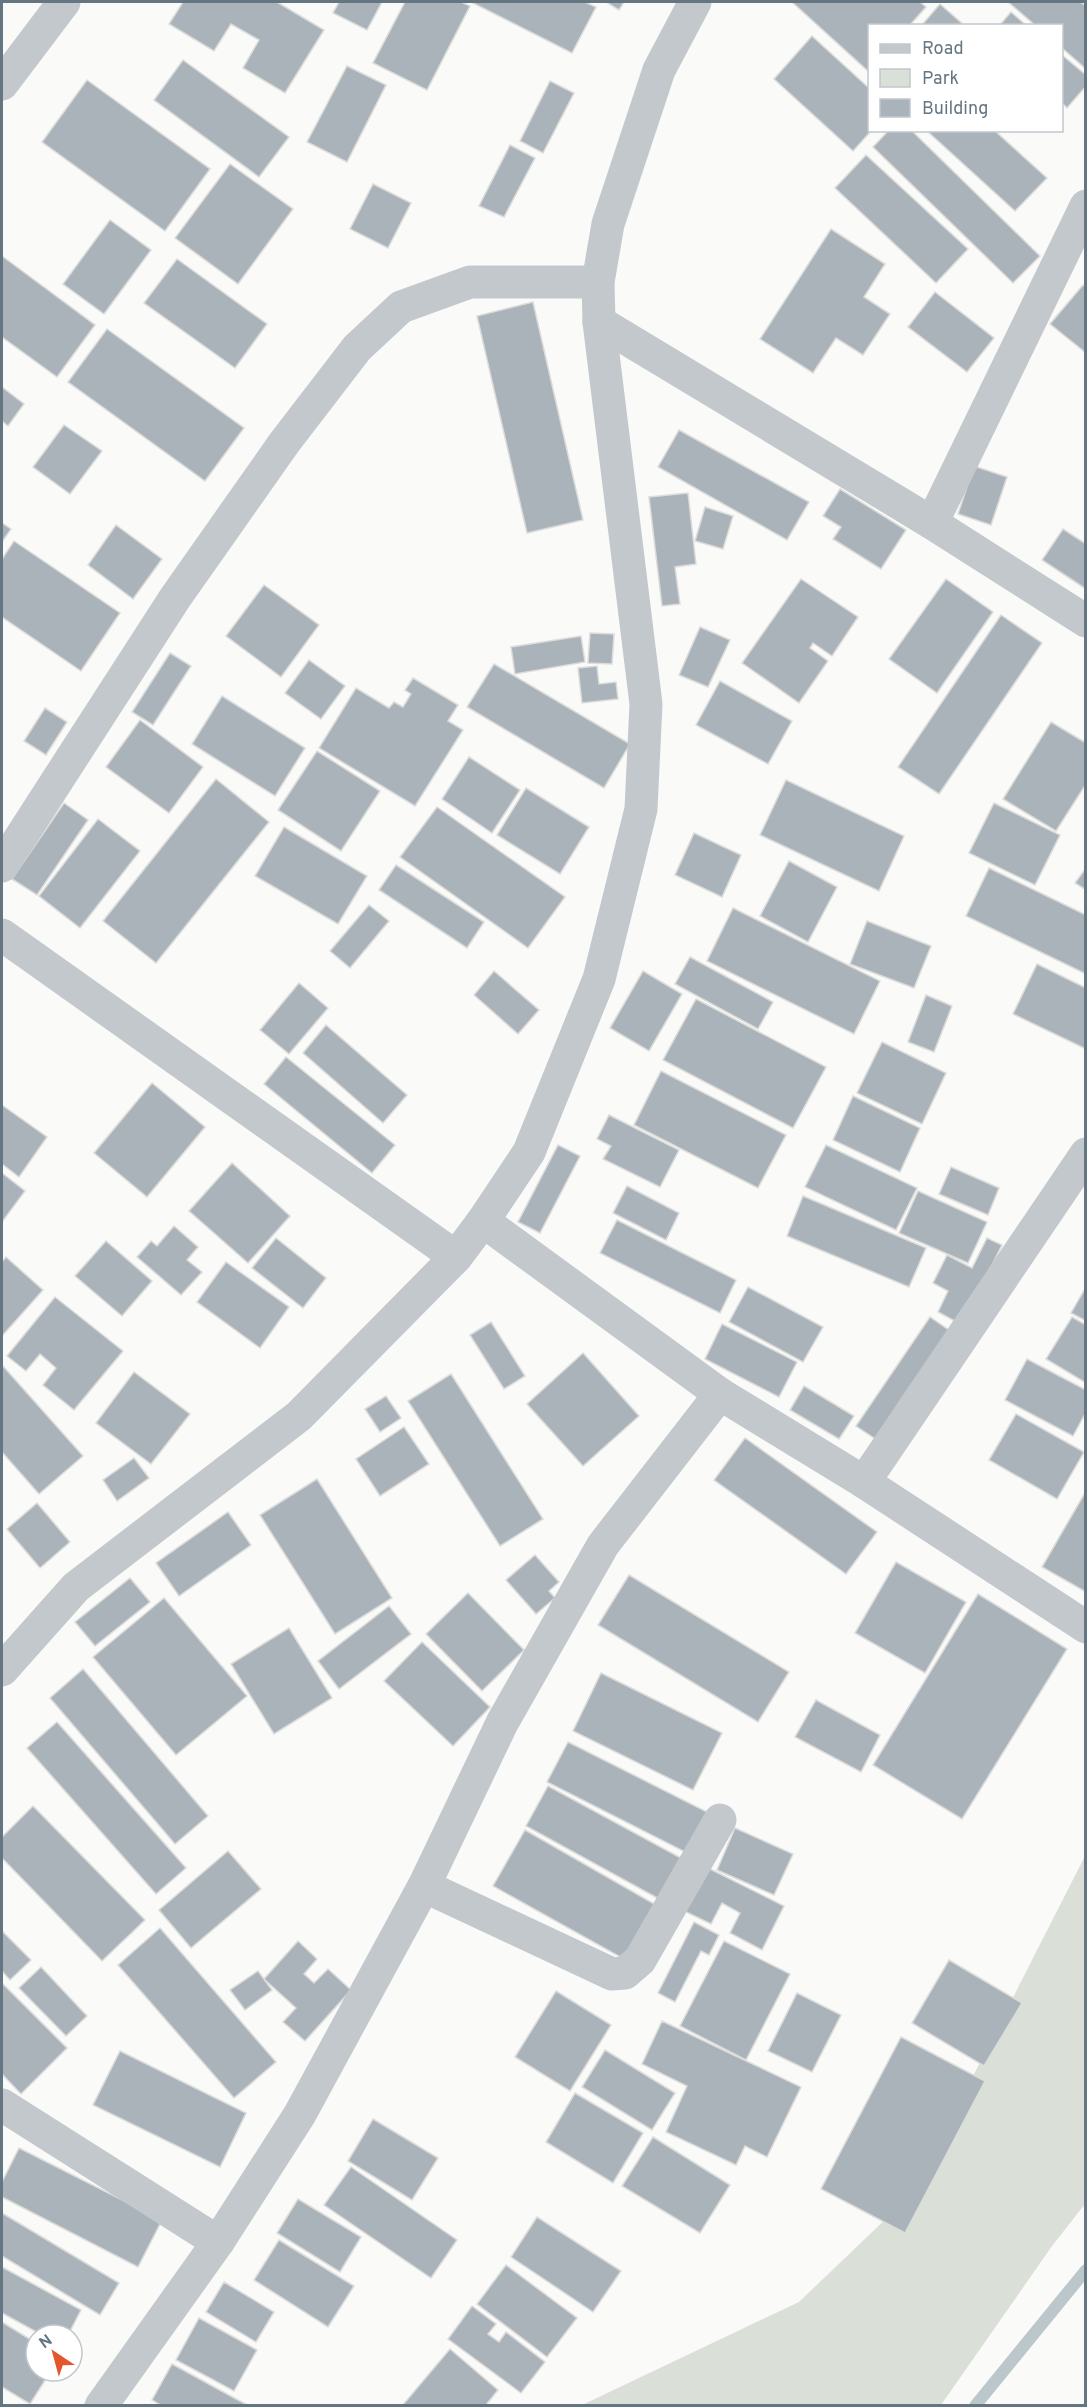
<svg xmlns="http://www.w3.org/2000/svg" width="1087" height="2407" font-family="Overpass,sans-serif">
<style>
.green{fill:#dadfd7}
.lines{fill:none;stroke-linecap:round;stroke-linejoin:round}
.stream{stroke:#bbc7cb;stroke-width:12}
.building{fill:#aab3b9;stroke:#dcdcda;stroke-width:1.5}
.street{stroke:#c3c8cc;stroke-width:33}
</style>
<rect width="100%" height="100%" fill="#fafaf8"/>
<polygon class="green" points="1085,1856 1085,2204 1052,2246 941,2405 580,2406 799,2302 914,2192"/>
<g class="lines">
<polyline class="stream" points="975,2406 1086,2270"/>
</g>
<g class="building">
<polygon points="183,2 277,2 324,30 285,93 243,68 259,40 231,24 214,51 169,24"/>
<polygon points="339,2 382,2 367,30 333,13"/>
<polygon points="405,2 461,2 470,6 427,90 373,63"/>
<polygon points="471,2 585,2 596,7 572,53"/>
<polygon points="606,2 624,2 619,10"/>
<polygon points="792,2 920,2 926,7 909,26 870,26 870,68 868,71"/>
<polygon points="1008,2 1080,2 1086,6 1086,69 1062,48 1062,26 1036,26"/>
<polygon points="940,4 965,26 921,26"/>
<polygon points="1011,12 1027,26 999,26"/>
<polygon points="812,36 870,89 870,130 872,130 853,151 774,79"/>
<polygon points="1062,55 1086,75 1086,86 1067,108 1062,103"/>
<polygon points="183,60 289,137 259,177 154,100"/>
<polygon points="347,66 386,85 347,162 307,142"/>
<polygon points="87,80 210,169 165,231 42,142"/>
<polygon points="550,81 574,93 543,153 520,141"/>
<polygon points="889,130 911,130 1040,256 1013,283 873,147"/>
<polygon points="926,130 994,130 1047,178 1015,211"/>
<polygon points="510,145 535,158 504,217 479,206"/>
<polygon points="866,155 968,249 936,283 835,188"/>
<polygon points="230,164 293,209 238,284 175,238"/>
<polygon points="373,184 411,203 388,248 350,229"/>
<polygon points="110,220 151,250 104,314 63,284"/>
<polygon points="831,229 885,264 864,297 890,314 863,355 836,338 813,373 760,339"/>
<polygon points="2,256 95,325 57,377 2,337"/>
<polygon points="177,259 267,324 235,368 144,303"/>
<polygon points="1083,285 1086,288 1086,353 1050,324"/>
<polygon points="935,292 994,338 967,372 908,327"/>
<polygon points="533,302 583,520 527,533 477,316"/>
<polygon points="107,329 244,428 205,481 68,382"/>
<polygon points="2,387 24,404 8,426 2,421"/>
<polygon points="64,425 102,451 70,494 33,467"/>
<polygon points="679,430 809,502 787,540 658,467"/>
<polygon points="974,466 1007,477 991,525 958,514"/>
<polygon points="840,489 906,530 881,569 833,539 841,527 823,516"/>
<polygon points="688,493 696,564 675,567 680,604 662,606 649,497"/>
<polygon points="705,507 733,516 723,549 695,541"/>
<polygon points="2,523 11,529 2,542"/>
<polygon points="116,525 162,559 133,599 88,565"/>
<polygon points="1063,529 1086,544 1086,589 1042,560"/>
<polygon points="14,541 120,613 81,671 2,617 2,559"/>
<polygon points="801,579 858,617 832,656 813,643 810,648 828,661 799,703 742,663"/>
<polygon points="946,579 993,612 937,693 889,659"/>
<polygon points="264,585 319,625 281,677 226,636"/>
<polygon points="1001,615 1042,643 939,794 898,767"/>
<polygon points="700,627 730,640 708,687 679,675"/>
<polygon points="590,633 614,634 612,664 588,663"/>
<polygon points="581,636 585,662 515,674 511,647"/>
<polygon points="170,653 191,666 153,725 132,712"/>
<polygon points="309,660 345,686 321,719 285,693"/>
<polygon points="494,664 630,744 604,788 467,707"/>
<polygon points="597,666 599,684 616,682 618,699 582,703 578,668"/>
<polygon points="413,678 458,705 448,721 463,730 415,806 319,748 356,688 389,708 394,702 403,707 411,694 405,690"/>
<polygon points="720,681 792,721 768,764 696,725"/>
<polygon points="222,696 305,748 275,796 192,744"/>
<polygon points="45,708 67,722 46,755 24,741"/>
<polygon points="140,720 203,767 169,813 106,767"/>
<polygon points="1051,722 1086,743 1086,784 1056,831 1003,799"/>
<polygon points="317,751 380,791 341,851 278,810"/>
<polygon points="469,757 520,790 492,833 442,799"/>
<polygon points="216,779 269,822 156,963 103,921"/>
<polygon points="786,780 904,836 879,891 760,835"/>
<polygon points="526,788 589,827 560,874 497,835"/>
<polygon points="64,803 88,820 37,895 12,879"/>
<polygon points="994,803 1060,835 1035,885 969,853"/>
<polygon points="437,807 565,897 528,948 400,857"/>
<polygon points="98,819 140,851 80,928 39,896"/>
<polygon points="284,827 367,876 338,924 255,876"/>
<polygon points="694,833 741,855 722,897 675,875"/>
<polygon points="789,861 837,887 808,942 760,916"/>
<polygon points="396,865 484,922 467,948 379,890"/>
<polygon points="989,868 1086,915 1086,974 966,916"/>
<polygon points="1086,868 1086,890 1075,883"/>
<polygon points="369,905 389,921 350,968 330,951"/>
<polygon points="733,908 880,981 854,1034 707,961"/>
<polygon points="867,921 931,946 914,988 850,964"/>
<polygon points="690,957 773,1002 758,1029 675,984"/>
<polygon points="1037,964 1086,988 1086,1049 1013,1014"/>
<polygon points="494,971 539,1010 518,1034 474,995"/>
<polygon points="643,971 682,994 649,1051 610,1028"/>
<polygon points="299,983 328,1008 289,1054 260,1030"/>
<polygon points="926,995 952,1006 934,1052 908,1042"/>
<polygon points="696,999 826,1067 793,1128 663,1060"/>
<polygon points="326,1025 407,1095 383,1123 303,1053"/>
<polygon points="882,1042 946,1073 922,1124 857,1093"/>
<polygon points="286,1057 395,1145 372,1173 264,1084"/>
<polygon points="661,1071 786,1135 758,1188 634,1125"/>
<polygon points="152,1083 205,1127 147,1197 94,1153"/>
<polygon points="853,1096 920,1128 900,1172 833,1140"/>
<polygon points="2,1105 47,1137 19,1177 2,1164"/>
<polygon points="609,1115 679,1150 660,1187 603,1159 611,1146 597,1139"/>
<polygon points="558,1145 580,1156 540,1233 518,1222"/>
<polygon points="826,1145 917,1188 896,1230 805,1187"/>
<polygon points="232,1163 290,1216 248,1263 189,1211"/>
<polygon points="951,1167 999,1188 988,1215 939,1194"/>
<polygon points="2,1173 25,1191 2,1222"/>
<polygon points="627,1186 679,1213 666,1240 613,1213"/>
<polygon points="918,1191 987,1222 968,1263 899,1233"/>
<polygon points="803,1196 926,1248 909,1287 787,1236"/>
<polygon points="617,1220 736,1280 720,1313 600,1253"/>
<polygon points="174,1226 198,1247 187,1260 202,1272 181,1295 137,1257 151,1241 157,1246"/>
<polygon points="276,1238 326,1278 303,1308 252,1268"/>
<polygon points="987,1238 1002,1245 962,1325 938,1312 948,1291 933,1283 947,1255 972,1268"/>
<polygon points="106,1241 152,1281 122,1316 75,1276"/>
<polygon points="6,1257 43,1290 2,1336 2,1262"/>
<polygon points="226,1262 289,1307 260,1348 197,1302"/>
<polygon points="748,1287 823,1327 803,1362 729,1322"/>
<polygon points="1086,1287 1086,1321 1071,1313"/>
<polygon points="55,1297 123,1351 74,1410 43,1385 56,1368 40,1354 26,1371 7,1356"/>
<polygon points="930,1317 956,1335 883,1444 856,1426"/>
<polygon points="1072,1317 1086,1325 1086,1383 1046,1359"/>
<polygon points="491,1322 525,1376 504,1389 470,1335"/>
<polygon points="722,1324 797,1362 779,1397 705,1359"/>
<polygon points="583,1353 639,1416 583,1466 527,1404"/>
<polygon points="1027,1359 1086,1390 1086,1412 1073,1436 1005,1400"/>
<polygon points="2,1365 83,1456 39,1494 2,1452"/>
<polygon points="134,1372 190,1414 151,1464 96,1423"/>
<polygon points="451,1374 543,1519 500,1546 408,1401"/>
<polygon points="804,1386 854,1416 839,1439 790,1410"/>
<polygon points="386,1396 401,1418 380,1432 365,1409"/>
<polygon points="1016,1414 1084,1452 1057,1499 989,1460"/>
<polygon points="404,1427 429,1464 380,1496 356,1459"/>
<polygon points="745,1438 877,1532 846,1574 714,1480"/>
<polygon points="134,1458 149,1478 117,1501 103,1480"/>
<polygon points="317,1479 392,1598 335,1634 260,1515"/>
<polygon points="1086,1491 1086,1592 1042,1567"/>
<polygon points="37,1503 70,1542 40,1568 7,1529"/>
<polygon points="228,1512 251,1545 179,1596 156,1563"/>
<polygon points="535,1555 559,1582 549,1591 555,1598 536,1614 506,1580"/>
<polygon points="896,1562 966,1602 925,1673 855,1633"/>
<polygon points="629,1575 789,1672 758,1722 598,1625"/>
<polygon points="130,1578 150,1602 95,1646 75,1622"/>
<polygon points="468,1593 524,1650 482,1691 426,1634"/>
<polygon points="978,1594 1067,1649 962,1819 873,1765"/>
<polygon points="164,1598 247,1696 176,1755 93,1657"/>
<polygon points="389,1606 411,1634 339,1689 318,1661"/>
<polygon points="289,1628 332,1698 274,1734 231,1664"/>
<polygon points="422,1642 490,1707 453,1746 384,1681"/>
<polygon points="83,1669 208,1816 175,1844 50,1698"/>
<polygon points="601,1673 722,1733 693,1790 573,1731"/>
<polygon points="816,1700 880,1735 861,1772 795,1737"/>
<polygon points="57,1722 186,1868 156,1894 27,1748"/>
<polygon points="568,1742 711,1814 691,1855 547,1782"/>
<polygon points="548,1786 692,1864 670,1905 526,1826"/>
<polygon points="33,1806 145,1920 102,1961 2,1858 2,1837"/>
<polygon points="735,1828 793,1854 774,1895 717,1870"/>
<polygon points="525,1830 663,1909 631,1963 493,1886"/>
<polygon points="228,1851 261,1889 191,1948 159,1910"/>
<polygon points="702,1865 784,1906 762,1950 730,1933 740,1913 722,1903 711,1924 680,1909"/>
<polygon points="694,1922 719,1935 709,1955 701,1951 675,2002 658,1993"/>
<polygon points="160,1928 276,2062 234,2098 118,1965"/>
<polygon points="2,1931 31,1960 10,1980 2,1971"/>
<polygon points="298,1941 317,1959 304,1974 314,1983 328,1969 351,1990 305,2041 283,2022 296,2008 264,1979"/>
<polygon points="724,1941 790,1974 746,2060 680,2026"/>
<polygon points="949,1960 1022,2003 984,2066 912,2023"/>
<polygon points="41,1967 87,2016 66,2036 19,1988"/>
<polygon points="258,1971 272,1990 245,2010 230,1990"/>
<polygon points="2,1983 67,2048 21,2094 2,2074"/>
<polygon points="556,1991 611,2025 570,2091 515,2057"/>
<polygon points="797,1993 841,2015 812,2072 768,2051"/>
<polygon points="662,2021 801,2087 767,2157 745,2146 736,2165 666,2132 687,2086 642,2064"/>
<polygon points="901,2037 985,2081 905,2233 821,2189"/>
<polygon points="605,2050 675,2093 652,2130 582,2087"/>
<polygon points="120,2051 246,2113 220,2167 93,2105"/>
<polygon points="575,2093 643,2133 613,2183 546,2142"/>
<polygon points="373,2119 438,2158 412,2200 348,2161"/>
<polygon points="653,2137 730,2185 700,2233 622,2186"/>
<polygon points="19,2148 162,2220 138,2267 2,2197 2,2182"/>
<polygon points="351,2167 457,2240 431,2278 324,2205"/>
<polygon points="298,2199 361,2237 340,2272 277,2233"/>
<polygon points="2,2213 119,2283 100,2315 2,2256"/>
<polygon points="537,2217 621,2271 593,2312 511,2257"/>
<polygon points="279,2240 354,2286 328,2327 254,2280"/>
<polygon points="506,2265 577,2318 547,2357 477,2304"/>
<polygon points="2,2267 81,2310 68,2335 42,2335 2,2313"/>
<polygon points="224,2282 274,2312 256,2342 206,2312"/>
<polygon points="472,2306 496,2324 488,2334 499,2342 506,2332 545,2362 521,2393 448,2339"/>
<polygon points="199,2318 257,2350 234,2391 176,2360"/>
<polygon points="2,2322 36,2343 36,2371 51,2371 30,2404 2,2387"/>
<polygon points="450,2349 498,2390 485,2406 402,2406"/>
<polygon points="172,2364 249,2406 162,2406 152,2400"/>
</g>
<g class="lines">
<g class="street">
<polyline points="2,84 64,2"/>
<polyline points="599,322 932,523 1086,621"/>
<polyline points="932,523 1086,206"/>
<polyline points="2,866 175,598 284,443 357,348 401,307 470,282 598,282"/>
<polyline points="2,935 456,1257"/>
<polyline points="483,1221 720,1394 864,1482 1086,1627"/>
<polyline points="864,1482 1086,1154"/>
<polyline points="2,1670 76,1587 299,1416 456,1257 483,1221 529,1152 599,979 641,809 646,704 599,322 598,282 608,224 659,70 695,2"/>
<polyline points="424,1886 612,1974 625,1973 640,1960 720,1820"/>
<polyline points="2,2105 218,2242"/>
<polyline points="101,2406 218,2242 300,2114 424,1886 502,1723 603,1545 720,1394"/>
</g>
</g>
<rect width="1087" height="2407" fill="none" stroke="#657683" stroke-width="6"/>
<rect x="868" y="24" width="195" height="108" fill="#ffffff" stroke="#c1c8cd" stroke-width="1.5"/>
<rect x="880" y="44" width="30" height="9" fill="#c3c8cc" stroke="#c1c8cd" stroke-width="1.5"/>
<text x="922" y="54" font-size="18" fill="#657683">Road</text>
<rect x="880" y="69" width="30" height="18" fill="#dadfd7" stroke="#c1c8cd" stroke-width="1.5"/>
<text x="922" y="84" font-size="18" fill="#657683">Park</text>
<rect x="880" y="99" width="30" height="18" fill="#aab3b9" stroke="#c1c8cd" stroke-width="1.5"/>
<text x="922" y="114" font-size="18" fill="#657683">Building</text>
<g transform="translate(54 2353) rotate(324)"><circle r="28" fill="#ffffff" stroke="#c1c8cd" stroke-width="1.5"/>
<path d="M0-4.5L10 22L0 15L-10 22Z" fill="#e4572e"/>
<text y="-9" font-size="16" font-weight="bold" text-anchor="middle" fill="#657683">N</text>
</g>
</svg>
